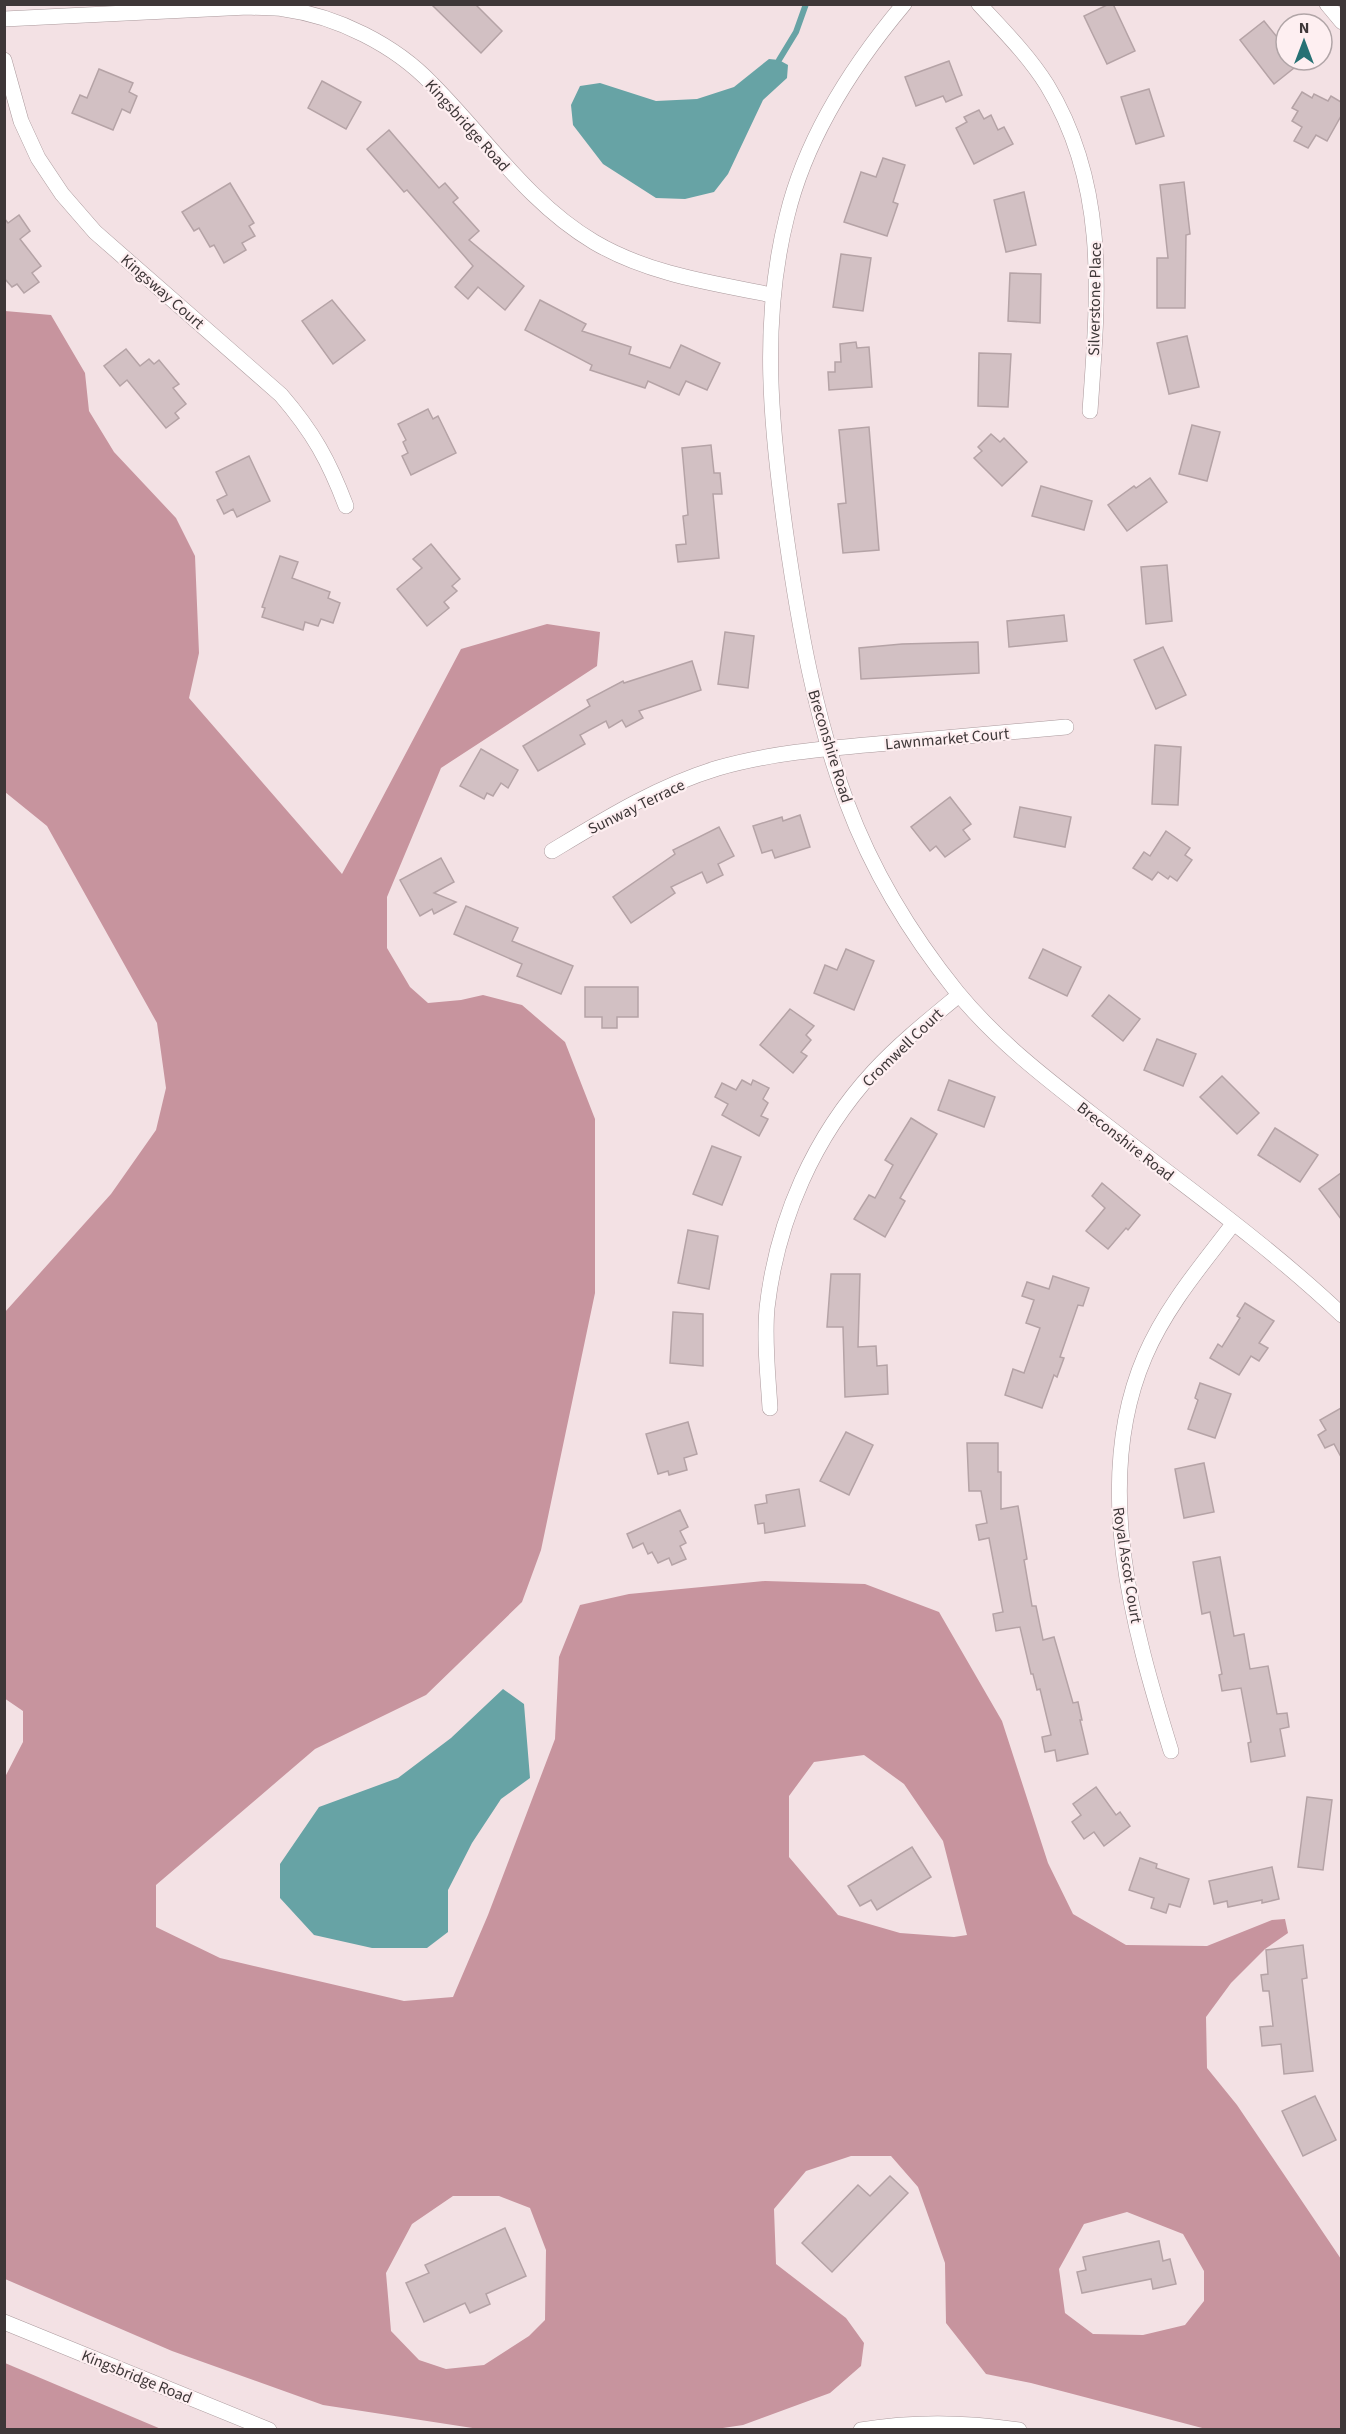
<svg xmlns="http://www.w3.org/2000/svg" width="1346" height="2434" font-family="'Source Sans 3',sans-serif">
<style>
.forest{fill:#c7949e;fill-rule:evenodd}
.water{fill:#67a3a5}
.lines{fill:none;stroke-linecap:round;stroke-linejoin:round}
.stream{stroke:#67a3a5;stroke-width:6}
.building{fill:#d2c0c3;stroke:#b5a3a6;stroke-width:1.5}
.minor-casing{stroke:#ab9a9d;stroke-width:16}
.minor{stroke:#fff;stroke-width:15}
.labels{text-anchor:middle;stroke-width:4.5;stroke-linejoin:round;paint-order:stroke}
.street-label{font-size:16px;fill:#3e3738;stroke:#feeff1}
</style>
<rect width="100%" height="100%" fill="#f3e1e4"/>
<g class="forest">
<path d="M5 311 51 315 85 373 89 411 114 452 176 518 195 556 199 653 189 698 342 874 461 649 547 624 600 632 597 666 441 768 387 897V948L410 987 428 1003 461 1000 483 995 522 1005 565 1042 595 1119V1293L541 1550 522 1602 426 1695 315 1749 156 1885V1927L220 1958 404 2001 453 1997 488 1915 555 1739 559 1657 580 1605 629 1594 765 1581 865 1584 939 1612 1002 1721 1048 1863 1073 1914 1126 1945 1207 1946 1272 1920 1285 1919 1288 1933 1265 1949 1231 1983 1206 2017 1207 2068 1237 2105 1341 2259V2429H1206L1031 2383 986 2374 946 2323 945 2263 918 2187 891 2156H851L806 2171 774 2209 776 2264 846 2318 864 2343 861 2366 830 2393 743 2425 716 2429H479L323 2405 172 2351 5 2279 4 1779 23 1742V1711L4 1698 5 1312 111 1194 156 1130 166 1088 157 1023 47 826 5 792ZM864 1755 904 1784 943 1841 967 1935 954 1937 900 1933 838 1915 789 1857V1796L814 1762ZM453 2196H499L530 2208 546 2250 545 2320 529 2336 484 2365 446 2369 419 2360 391 2331 386 2273 412 2224ZM1127 2212 1183 2234 1204 2271V2301L1185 2325 1143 2335 1093 2334 1065 2313 1059 2269 1084 2224Z"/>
<polygon points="4,2363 5,2363 161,2429 5,2429"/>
</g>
<g class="water">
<polygon points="769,59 779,60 788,65 787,78 763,100 728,174 714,192 685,199 656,198 603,164 573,125 571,105 580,86 600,83 656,101 697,99 734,87"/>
<polygon points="503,1689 524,1704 530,1778 501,1799 472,1843 448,1890 448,1932 427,1948 372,1948 314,1935 280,1898 280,1864 319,1807 398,1778 451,1738"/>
</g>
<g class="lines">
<polyline class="stream" points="779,60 796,32 806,4"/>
</g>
<g class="building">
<polygon points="431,4 475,4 502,31 481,53"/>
<polygon points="1109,4 1113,4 1135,51 1107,64 1084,16"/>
<polygon points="1264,21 1286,48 1286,60 1304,60 1274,84 1240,40"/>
<polygon points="949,61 962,95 946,102 943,96 916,106 905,77"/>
<polygon points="99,69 133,83 129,92 137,96 130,113 122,109 113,130 72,113 80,95 87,98"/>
<polygon points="322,81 361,102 346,129 308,108"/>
<polygon points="1149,89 1164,136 1136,144 1121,97"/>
<polygon points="1302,92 1312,98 1314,94 1328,101 1331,96 1341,102 1341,116 1327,141 1316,135 1308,148 1294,141 1302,127 1292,121 1298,111 1292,108"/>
<polygon points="979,110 984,119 991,115 998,130 1004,127 1013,144 974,164 956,128 967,122 964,117"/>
<polygon points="389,130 439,188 445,183 458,198 453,202 479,231 469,240 524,286 505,310 478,287 468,299 455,287 473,266 407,190 404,192 367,149"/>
<polygon points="883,158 905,165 893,202 898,204 887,236 844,222 861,172 876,177"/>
<polygon points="1184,182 1190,234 1186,235 1185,308 1157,308 1157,258 1168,258 1160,185"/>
<polygon points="230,183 254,223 249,226 255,236 242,243 246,250 224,263 214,245 210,247 199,228 194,231 182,212"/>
<polygon points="1024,192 1036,245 1006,252 994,200"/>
<polygon points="19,215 30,231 20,239 41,266 32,273 39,282 24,293 17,284 12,287 4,278 4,218 8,223"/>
<polygon points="841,254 871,258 863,311 833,307"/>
<polygon points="1010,273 1041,274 1040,323 1008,321"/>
<polygon points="332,300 365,340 333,364 302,321"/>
<polygon points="540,300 586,324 582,331 631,347 629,354 670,368 681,345 720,363 707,390 686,381 679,395 648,381 645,388 590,370 592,365 525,330"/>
<polygon points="1187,336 1199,387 1169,394 1157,343"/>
<polygon points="856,342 857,348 869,347 872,387 829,390 828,372 835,372 835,362 841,362 840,344"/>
<polygon points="126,349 140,366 149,359 154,364 159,360 179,384 173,388 186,404 175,413 179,418 166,428 127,380 120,386 104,366"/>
<polygon points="979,353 1011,354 1008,407 978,406"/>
<polygon points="428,409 433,419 438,416 456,453 411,475 402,456 408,453 403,442 406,440 398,424"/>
<polygon points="1192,425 1220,432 1207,481 1179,474"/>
<polygon points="869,427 879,550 843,553 838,504 846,503 839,430"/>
<polygon points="991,434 1000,442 1004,438 1027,462 1002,486 974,458 982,451 978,447"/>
<polygon points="711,445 714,473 720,473 722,494 713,494 719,558 678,562 676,545 686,544 683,516 688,515 682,448"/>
<polygon points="249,456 270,501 237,517 233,509 224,514 217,500 227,495 216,472"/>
<polygon points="1150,478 1167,502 1127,531 1108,505 1134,486 1136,488"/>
<polygon points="1041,486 1092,501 1084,530 1032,516"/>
<polygon points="431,544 460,579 452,586 457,591 444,602 449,608 427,626 397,589 422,568 413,559"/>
<polygon points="280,556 298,562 292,578 330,592 328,598 340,603 333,623 321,619 318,626 305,622 303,630 262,617 265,608 262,607"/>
<polygon points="1167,565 1172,621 1146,624 1141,567"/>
<polygon points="1064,615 1067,641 1009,647 1007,621"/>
<polygon points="725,632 754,636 748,688 718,684"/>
<polygon points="978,642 979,673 861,679 859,648 902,644"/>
<polygon points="1163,647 1186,695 1156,709 1134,660"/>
<polygon points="692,661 701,690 639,711 643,718 626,727 622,720 609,728 606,721 580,735 585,744 538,771 523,746 590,706 587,700 623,681 624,683"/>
<polygon points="1155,745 1181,747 1178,805 1152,804"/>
<polygon points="481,749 518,770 508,788 501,783 493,796 487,793 484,799 460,786"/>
<polygon points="950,797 971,824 963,830 970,839 945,857 936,846 930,851 911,827"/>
<polygon points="1020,807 1071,817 1065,847 1014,837"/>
<polygon points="800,815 810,847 775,858 772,850 762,853 753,826 782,817 783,821"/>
<polygon points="719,827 734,856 718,864 723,875 707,883 702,872 671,887 675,893 631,923 613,897 675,854 673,850"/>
<polygon points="1166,831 1190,848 1185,855 1192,860 1177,881 1170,876 1168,879 1158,872 1152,880 1133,868 1144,852 1150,856"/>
<polygon points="441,858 454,882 434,893 456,902 434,914 432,909 420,916 400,880"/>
<polygon points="466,906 518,928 512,941 573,966 561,994 517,976 522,964 454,934"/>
<polygon points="846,949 874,961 854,1010 814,993 825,965 837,970"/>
<polygon points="1043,949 1081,967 1067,996 1029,978"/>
<polygon points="585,987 638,987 638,1017 617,1017 617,1028 602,1028 602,1017 585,1017"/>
<polygon points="1109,995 1140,1019 1123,1041 1092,1016"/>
<polygon points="790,1009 814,1026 806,1035 811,1040 801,1052 807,1056 793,1073 760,1045"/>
<polygon points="1157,1039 1196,1054 1183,1086 1144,1070"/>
<polygon points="1222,1076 1259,1113 1237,1134 1200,1097"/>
<polygon points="742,1080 751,1085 753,1080 769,1088 763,1099 768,1103 761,1116 768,1119 759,1136 722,1115 728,1104 715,1097 722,1083 736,1090"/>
<polygon points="949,1080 995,1097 984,1127 938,1110"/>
<polygon points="911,1118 937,1134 900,1198 905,1201 885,1237 854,1219 869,1195 875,1198 893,1165 885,1160"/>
<polygon points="1275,1128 1318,1155 1300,1182 1258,1155"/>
<polygon points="712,1146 741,1157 722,1205 693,1194"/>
<polygon points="1341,1173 1341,1219 1319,1189"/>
<polygon points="1102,1183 1140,1215 1128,1230 1126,1228 1108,1249 1086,1231 1105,1208 1092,1196"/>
<polygon points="688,1230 718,1236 709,1289 678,1283"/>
<polygon points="831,1274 860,1274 858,1347 876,1346 877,1366 887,1365 888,1394 845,1397 843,1327 827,1327"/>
<polygon points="1053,1276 1089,1288 1083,1306 1078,1305 1060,1357 1064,1358 1057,1377 1054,1375 1042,1408 1005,1395 1013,1369 1024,1373 1040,1328 1026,1323 1034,1300 1022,1296 1027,1282 1049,1289"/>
<polygon points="1245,1303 1274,1321 1259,1343 1268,1348 1259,1361 1251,1356 1239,1375 1210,1358 1218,1344 1222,1347 1240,1318 1237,1316"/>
<polygon points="673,1312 703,1314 703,1366 670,1363"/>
<polygon points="1200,1383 1231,1394 1215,1438 1188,1429 1198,1400 1195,1398"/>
<polygon points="1341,1408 1341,1457 1334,1444 1325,1448 1318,1435 1326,1430 1320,1420"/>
<polygon points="688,1422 697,1454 684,1458 687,1470 669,1475 668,1471 658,1474 646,1434"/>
<polygon points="846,1432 873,1445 849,1495 820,1481"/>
<polygon points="967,1443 998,1443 998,1472 1001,1472 1001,1509 1018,1506 1027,1559 1024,1560 1032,1606 1036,1606 1043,1640 1054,1637 1073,1703 1078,1702 1082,1720 1080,1720 1088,1754 1057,1761 1055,1750 1045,1752 1042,1737 1051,1735 1040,1689 1037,1690 1033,1674 1031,1674 1020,1627 996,1631 993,1614 1003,1612 989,1538 979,1540 976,1525 987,1523 981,1491 969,1491"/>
<polygon points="1204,1463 1214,1512 1184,1518 1175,1469"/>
<polygon points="799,1489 805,1526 765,1533 764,1523 758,1524 755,1505 767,1503 766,1495"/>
<polygon points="680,1510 688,1527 680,1531 686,1543 680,1546 686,1559 672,1565 669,1558 658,1563 652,1552 648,1554 643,1543 633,1548 627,1534"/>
<polygon points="1220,1557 1234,1636 1244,1634 1250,1669 1268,1666 1277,1714 1287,1713 1289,1727 1280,1729 1285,1756 1251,1762 1248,1743 1251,1742 1241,1688 1222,1691 1219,1675 1222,1674 1210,1612 1202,1614 1193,1562"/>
<polygon points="1096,1787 1116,1815 1120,1812 1130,1826 1104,1846 1094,1832 1084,1839 1072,1822 1081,1815 1073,1804"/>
<polygon points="1307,1797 1332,1800 1323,1870 1298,1867"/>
<polygon points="912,1847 931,1877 877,1910 871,1900 860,1906 848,1886"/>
<polygon points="1140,1858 1157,1864 1156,1868 1189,1879 1180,1907 1169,1904 1166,1913 1151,1908 1154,1898 1129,1890"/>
<polygon points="1272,1867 1279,1899 1262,1903 1262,1900 1228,1907 1227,1901 1214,1904 1209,1881"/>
<polygon points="1303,1945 1307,1978 1302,1979 1313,2071 1284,2074 1281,2044 1262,2046 1260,2027 1273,2026 1269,1991 1263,1991 1261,1975 1268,1974 1266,1950"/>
<polygon points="1315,2096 1336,2140 1303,2156 1282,2111"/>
<polygon points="890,2176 908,2193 832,2272 802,2243 858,2185 870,2196"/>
<polygon points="505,2228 526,2276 486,2294 490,2304 470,2313 465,2303 424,2322 406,2283 429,2273 425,2265"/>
<polygon points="1159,2241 1163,2261 1170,2259 1176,2284 1153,2289 1151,2279 1082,2293 1077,2272 1086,2270 1083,2257"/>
</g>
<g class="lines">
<defs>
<g id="minor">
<path d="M904 4C852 66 806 137 787 216 760 322 771 428 786 535 799 626 815 717 847 803 872 870 912 936 957 992 997 1041 1048 1080 1097 1118 1179 1182 1266 1243 1342 1315"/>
<path d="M979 4C1003 30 1028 55 1047 85 1109 187 1098 297 1090 411"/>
<polyline points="1327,4 1342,22"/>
<path d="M4 19 248 7C260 8 272 7 284 9 337 16 395 45 432 84 485 137 528 203 594 242 648 274 712 283 772 295"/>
<path d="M4 60 21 121 38 158 62 194 95 232 281 395C313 432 329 461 346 506"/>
<path d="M552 851C605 819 658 786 718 768 774 752 832 748 889 743 948 738 1007 732 1066 727"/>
<path d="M770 1408C768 1375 764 1341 767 1308 777 1220 814 1136 874 1071 900 1043 930 1019 959 995"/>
<path d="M1171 1751C1133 1628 1091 1481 1145 1356 1166 1307 1201 1266 1233 1224"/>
<polyline points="4,2322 269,2430"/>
<path d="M861 2430C914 2421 966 2422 1019 2430"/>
</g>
</defs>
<use href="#minor" class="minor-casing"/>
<use href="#minor" class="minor"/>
</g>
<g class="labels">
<g class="street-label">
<text transform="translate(468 125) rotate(48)" y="6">Kingsbridge Road</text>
<text transform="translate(163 291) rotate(41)" y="6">Kingsway Court</text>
<text transform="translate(1094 299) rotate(-89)" y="6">Silverstone Place</text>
<text transform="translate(947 738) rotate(-5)" y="6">Lawnmarket Court</text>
<text transform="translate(831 746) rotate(73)" y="6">Breconshire Road</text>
<text transform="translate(636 806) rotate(-26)" y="6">Sunway Terrace</text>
<text transform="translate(902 1047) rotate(-44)" y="6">Cromwell Court</text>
<text transform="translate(1126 1141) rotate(38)" y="6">Breconshire Road</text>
<text transform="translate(1128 1565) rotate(81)" y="6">Royal Ascot Court</text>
<text transform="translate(137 2376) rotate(22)" y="6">Kingsbridge Road</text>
</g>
</g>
<rect width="1346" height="2434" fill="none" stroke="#3e3738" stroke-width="12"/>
<g transform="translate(1304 42)"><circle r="28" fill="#feeff1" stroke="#b1a5a7" stroke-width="1.5"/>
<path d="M0-4.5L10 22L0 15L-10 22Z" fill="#267174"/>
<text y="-9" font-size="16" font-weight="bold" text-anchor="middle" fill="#3e3738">N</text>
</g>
</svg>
